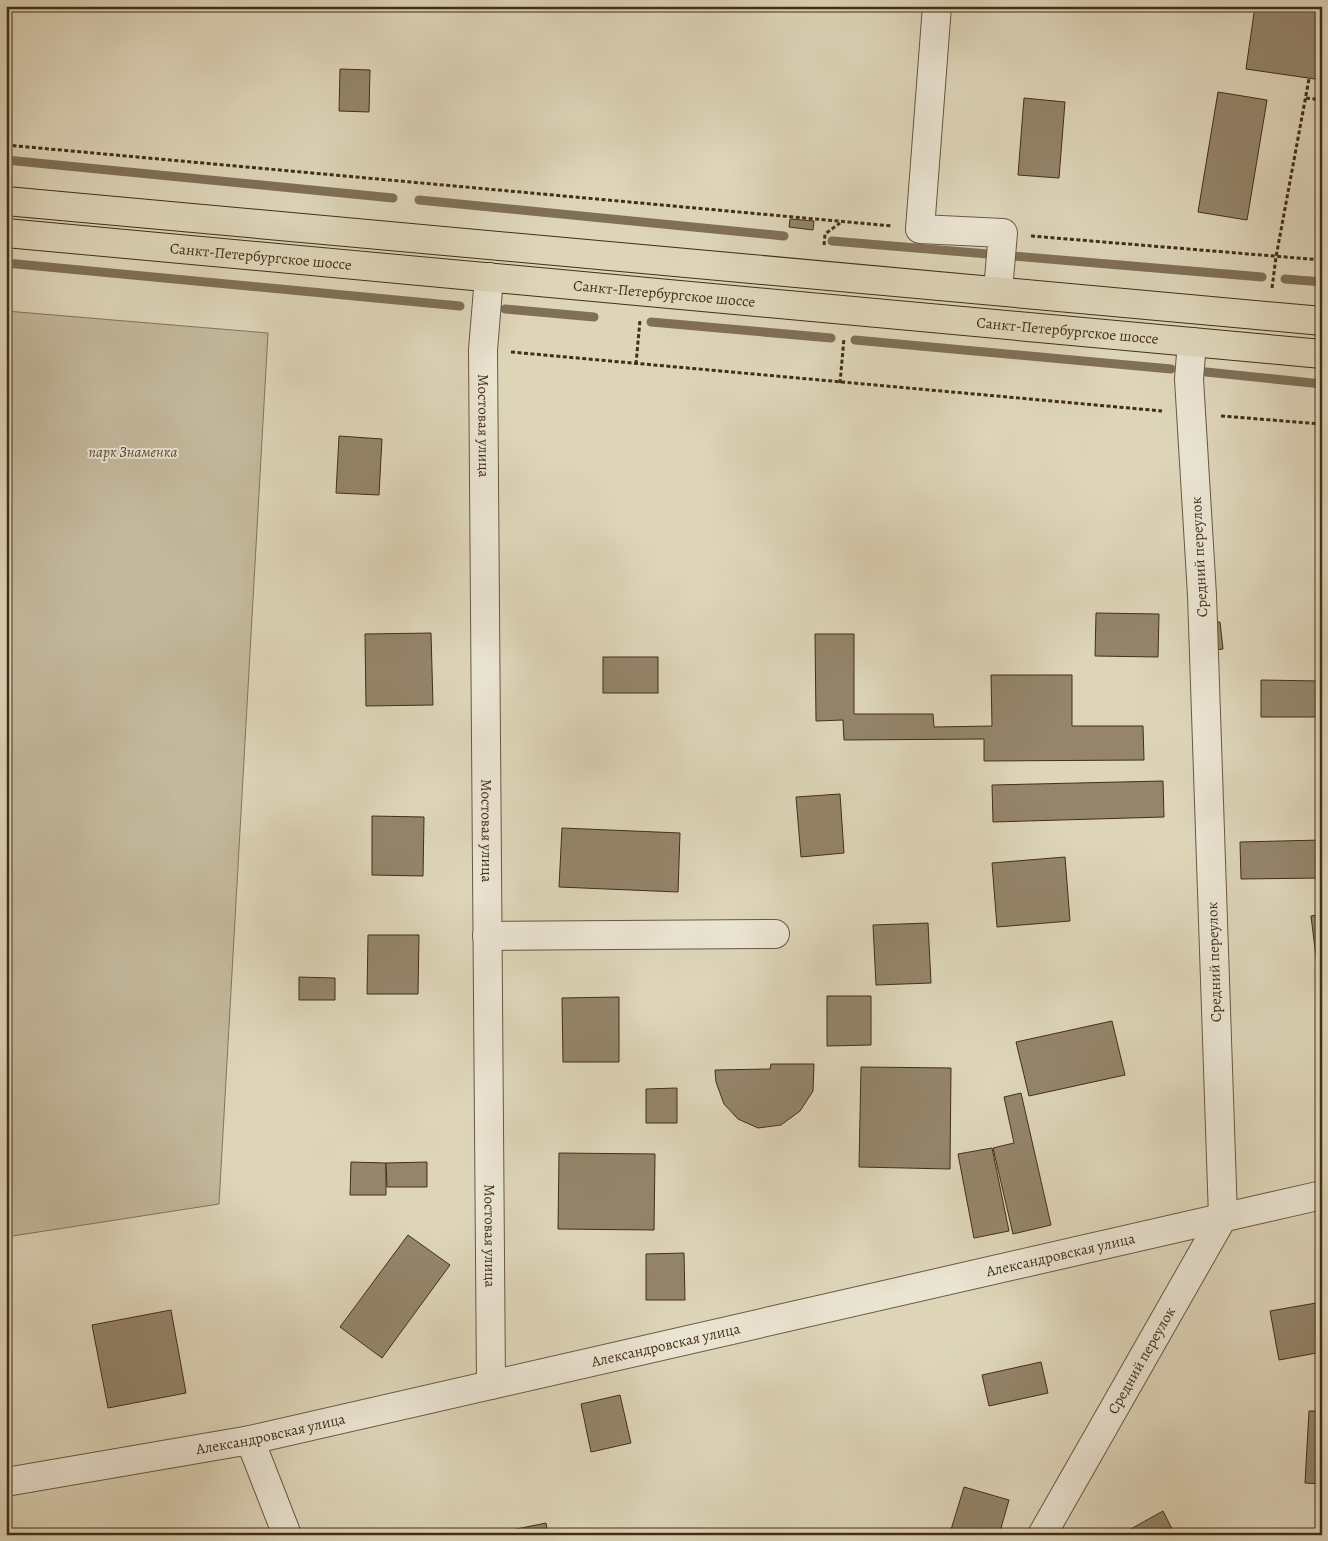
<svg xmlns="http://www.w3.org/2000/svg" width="1328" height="1541" font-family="Alegreya,serif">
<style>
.green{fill:#c4b99d;stroke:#84745a}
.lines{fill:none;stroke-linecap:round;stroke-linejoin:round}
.stream{stroke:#807057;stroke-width:9}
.building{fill:#94856b;stroke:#432e16}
.minor-casing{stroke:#6a583f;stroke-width:30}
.major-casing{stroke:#432e16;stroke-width:30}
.path{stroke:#432e16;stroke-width:3;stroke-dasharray:4 2.5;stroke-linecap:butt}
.minor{stroke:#eae4d2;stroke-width:28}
.major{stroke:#ded5b9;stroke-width:28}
.labels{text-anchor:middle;stroke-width:4;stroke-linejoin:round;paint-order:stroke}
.street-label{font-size:15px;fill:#432e16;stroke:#eae4d2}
.park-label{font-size:15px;font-style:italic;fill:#5d4a31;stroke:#eae4d2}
</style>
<rect width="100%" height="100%" fill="#ded5b9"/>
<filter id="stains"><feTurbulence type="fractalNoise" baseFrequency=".004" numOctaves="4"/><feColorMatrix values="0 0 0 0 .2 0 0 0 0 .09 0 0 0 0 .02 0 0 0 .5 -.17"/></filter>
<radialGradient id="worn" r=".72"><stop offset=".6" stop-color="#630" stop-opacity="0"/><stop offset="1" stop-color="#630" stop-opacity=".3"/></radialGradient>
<polygon class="green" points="6,311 268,333 219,1204 6,1237"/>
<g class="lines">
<g class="stream">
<polyline points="6,160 393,198"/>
<polyline points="419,200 784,236"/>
<polyline points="832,241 988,254"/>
<polyline points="1013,256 1262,277"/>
<polyline points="6,263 460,306"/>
<polyline points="1285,279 1322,282"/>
<polyline points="505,309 594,317"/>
<polyline points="651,322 831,338"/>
<polyline points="855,340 1171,369"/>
<polyline points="1206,372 1322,384"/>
</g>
</g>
<g class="building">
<polygon points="1255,6 1322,6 1322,80 1246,69"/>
<polygon points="340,69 370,70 369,112 339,111"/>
<polygon points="1218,92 1267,100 1247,220 1198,212"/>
<polygon points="1024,98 1065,102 1059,178 1018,175"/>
<polygon points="790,219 814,221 813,230 789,227"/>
<polygon points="339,436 382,439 379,495 336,493"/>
<polygon points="1096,613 1159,614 1158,657 1095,656"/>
<polygon points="1220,622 1223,649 1207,651 1204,623"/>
<polygon points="431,633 433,705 366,706 365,634"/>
<polygon points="815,634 854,634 854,714 933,714 934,727 992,726 991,675 1072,675 1072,726 1143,726 1144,760 984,761 984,739 844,740 843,720 816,721"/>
<rect x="603" y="657" width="55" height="36"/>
<polygon points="1261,680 1319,681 1319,717 1261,717"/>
<polygon points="1163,781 1164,817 993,822 992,785"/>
<polygon points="840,794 844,853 801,857 796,797"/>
<polygon points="372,816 424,817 423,876 372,875"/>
<polygon points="562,828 680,833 678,892 559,887"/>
<polygon points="1322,840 1322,878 1241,879 1240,842"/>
<polygon points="1065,857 1070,921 997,927 992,863"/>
<polygon points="1322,914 1322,972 1318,973 1311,916"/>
<polygon points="928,923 931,983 876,985 873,925"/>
<polygon points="368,935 419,935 418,994 367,994"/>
<polygon points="299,977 335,978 335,1000 299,1000"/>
<polygon points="827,996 871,996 871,1045 827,1046"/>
<polygon points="619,997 619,1062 563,1062 562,998"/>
<polygon points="1112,1021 1125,1075 1029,1096 1016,1042"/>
<polygon points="771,1064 814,1064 813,1091 800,1111 781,1125 758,1128 738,1119 724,1104 716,1082 715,1070 770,1069"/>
<polygon points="861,1067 951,1068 950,1169 859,1167"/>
<polygon points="677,1088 677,1123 646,1123 646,1089"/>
<polygon points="1021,1093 1051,1225 1013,1234 993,1148 1014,1143 1004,1097"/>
<polygon points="992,1148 1009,1231 974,1238 958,1154"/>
<polygon points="559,1153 655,1154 654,1230 558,1229"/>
<polygon points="351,1162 386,1163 386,1195 350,1195"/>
<polygon points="427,1162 427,1187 387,1187 386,1163"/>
<polygon points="408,1235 450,1265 382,1358 340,1327"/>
<polygon points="684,1253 685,1300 646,1300 646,1254"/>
<polygon points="1322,1302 1322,1352 1279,1360 1270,1311"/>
<polygon points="171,1310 186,1393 108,1408 92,1325"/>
<polygon points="1041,1362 1048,1393 989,1406 982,1375"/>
<polygon points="620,1395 631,1443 591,1452 581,1404"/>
<polygon points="1309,1411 1322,1411 1322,1484 1305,1483"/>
<polygon points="964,1487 1009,1500 999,1535 956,1535 950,1533"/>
<polygon points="1163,1511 1175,1535 1120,1535"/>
<polygon points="546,1523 548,1535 487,1535"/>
</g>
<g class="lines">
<defs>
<g id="minor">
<polyline points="937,6 920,229 1003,233 998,290"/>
<path id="s1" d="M489 277 483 350 491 1385"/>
<polyline points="487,936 775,934"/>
<polyline points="250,1440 287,1535"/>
<path id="s2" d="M6 1482 250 1440 1322 1195"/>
<path id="s3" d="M1042 1535 1223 1217 1202 595 1189 379 1192 342"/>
</g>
<g id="major">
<polyline points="6,201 1322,321"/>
<path id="s4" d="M6 233 1322 354"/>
</g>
</defs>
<use href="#minor" class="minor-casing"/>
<use href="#major" class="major-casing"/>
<g class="path">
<polyline points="1306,98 1322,100"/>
<polyline points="6,145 892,226"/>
<polyline points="1031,236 1322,260"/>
<polyline points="824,245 825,234 840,223"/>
<polyline points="1272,288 1276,257 1309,79"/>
<polyline points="511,352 1162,411"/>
<polyline points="636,364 640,320"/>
<polyline points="840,383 844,338"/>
<polyline points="1221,416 1322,424"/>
</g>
<use href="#minor" class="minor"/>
<use href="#major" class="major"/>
</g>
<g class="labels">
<g class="street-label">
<text dy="5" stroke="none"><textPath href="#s4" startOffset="256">Санкт-Петербургское шоссе</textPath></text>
<text dy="5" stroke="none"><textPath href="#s4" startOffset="661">Санкт-Петербургское шоссе</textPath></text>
<text dy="5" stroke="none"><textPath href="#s4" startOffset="1066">Санкт-Петербургское шоссе</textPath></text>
<text dy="5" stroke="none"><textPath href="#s1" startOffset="149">Мостовая улица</textPath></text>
<text transform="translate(1199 557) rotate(-93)" y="5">Средний переулок</text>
<text dy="5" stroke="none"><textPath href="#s1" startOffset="554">Мостовая улица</textPath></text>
<text transform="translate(1214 962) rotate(-92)" y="5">Средний переулок</text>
<text dy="5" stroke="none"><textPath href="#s1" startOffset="959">Мостовая улица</textPath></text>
<text dy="5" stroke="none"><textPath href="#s2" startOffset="1079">Александровская улица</textPath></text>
<text dy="5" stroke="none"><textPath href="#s2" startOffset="674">Александровская улица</textPath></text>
<text dy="5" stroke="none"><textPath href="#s3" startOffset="201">Средний переулок</textPath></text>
<text dy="5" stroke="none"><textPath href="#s2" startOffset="269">Александровская улица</textPath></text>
</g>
<g class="park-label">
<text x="133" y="457">парк Знаменка</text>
</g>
</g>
<rect width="1328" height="1541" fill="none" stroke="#ded5b9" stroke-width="25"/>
<rect x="8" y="8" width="1313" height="1526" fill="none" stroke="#432e16" stroke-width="2.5"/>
<rect x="12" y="12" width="1303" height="1516" fill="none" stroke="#432e16"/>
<rect width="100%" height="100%" filter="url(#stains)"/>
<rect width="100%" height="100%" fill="url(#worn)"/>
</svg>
